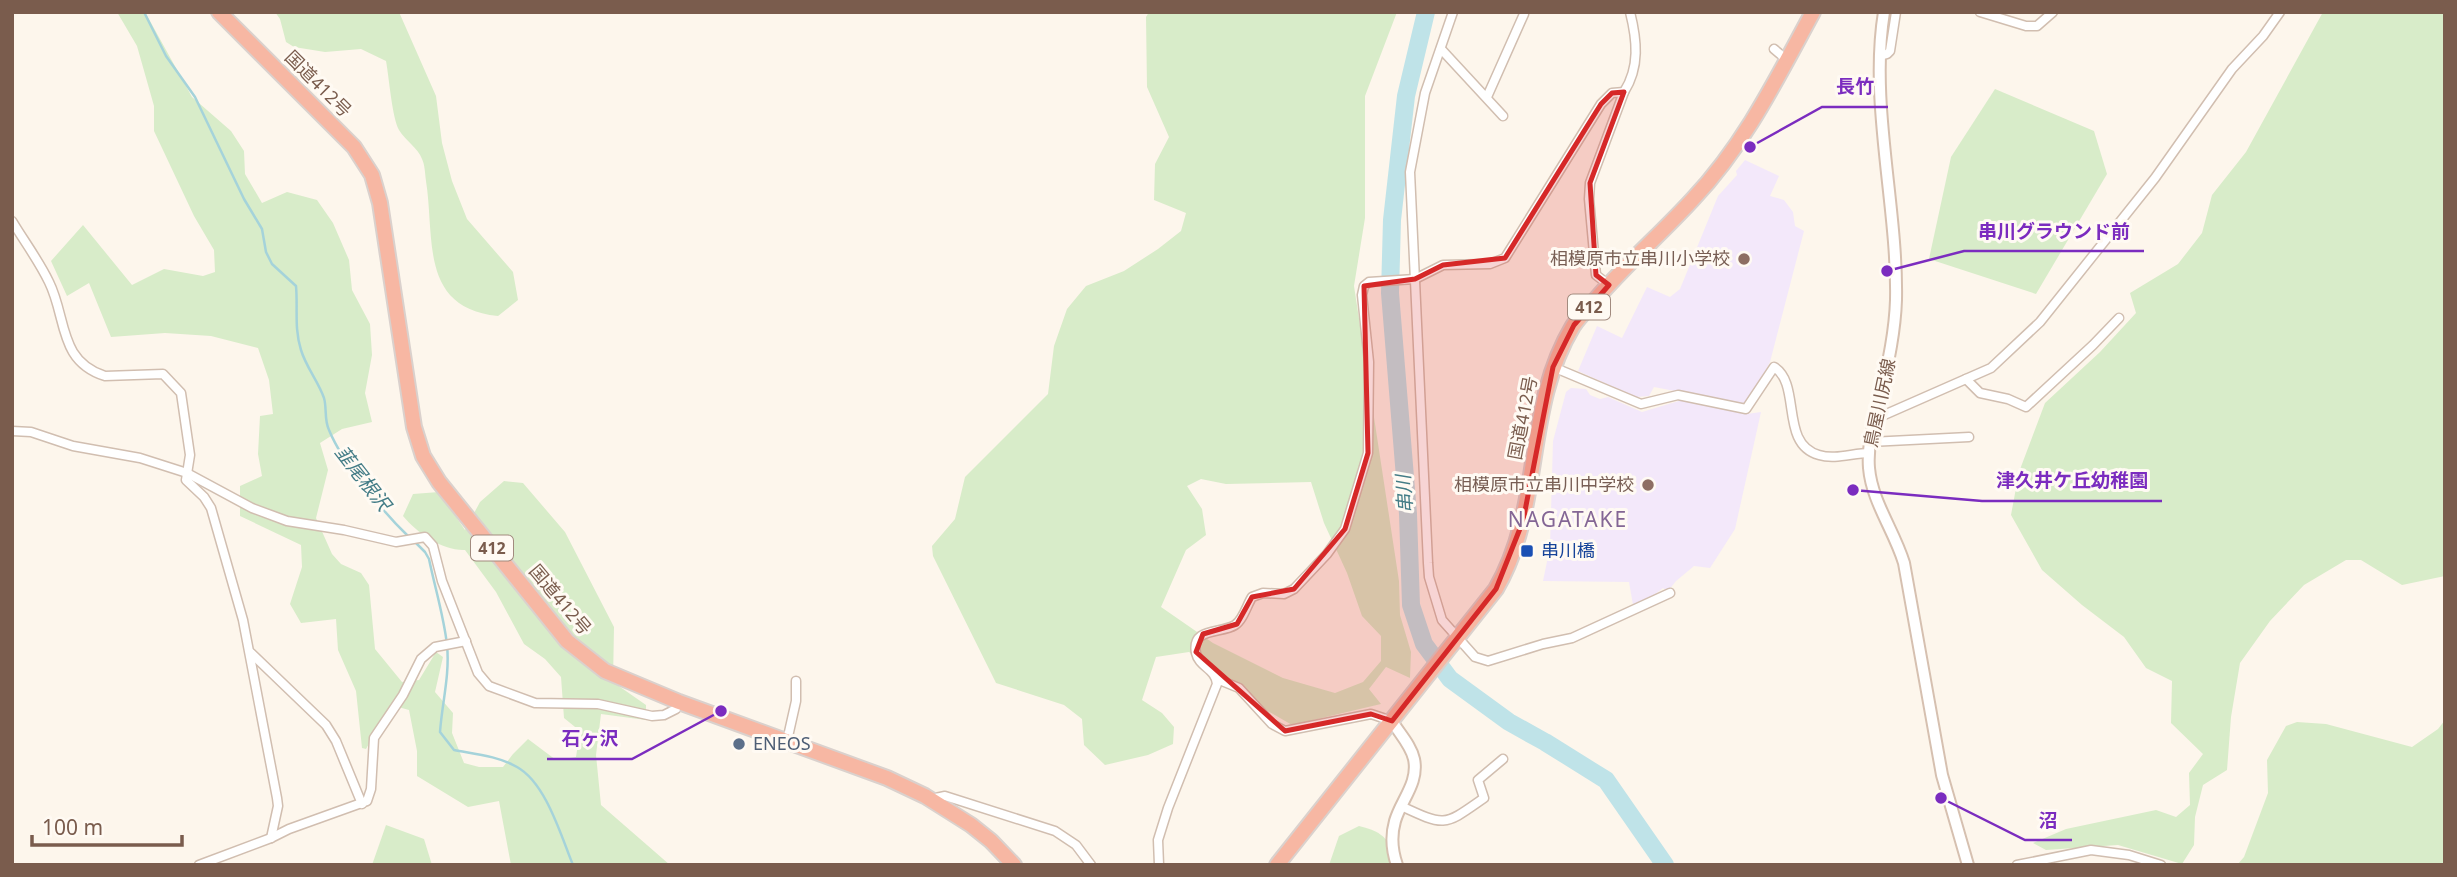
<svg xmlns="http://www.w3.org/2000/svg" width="2457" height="877" font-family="'Noto Sans','Noto Sans JP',sans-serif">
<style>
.education{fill:#f3e8fa}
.green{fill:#d8ecc9;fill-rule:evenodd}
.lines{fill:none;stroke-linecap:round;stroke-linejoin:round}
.stream{stroke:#a5d3da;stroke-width:2.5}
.river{stroke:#bfe3e8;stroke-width:18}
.street-casing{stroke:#d1beb0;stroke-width:11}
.secondary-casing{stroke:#d6c0b0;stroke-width:14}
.highway-casing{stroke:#dad1cd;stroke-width:18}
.street{stroke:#fff;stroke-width:8}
.secondary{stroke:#fff;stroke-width:10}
.highway{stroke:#f7b7a3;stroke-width:14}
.marked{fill:#d62828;fill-opacity:0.2;stroke:#d62828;stroke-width:5;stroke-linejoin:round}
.education-dot{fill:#8d6e63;stroke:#fffaf3;stroke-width:2.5}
.transit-dot{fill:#1a4fb4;stroke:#fffaf3;stroke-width:2.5}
.service-dot{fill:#5c6f8a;stroke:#fffaf3;stroke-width:2.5}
.labels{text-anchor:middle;stroke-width:6;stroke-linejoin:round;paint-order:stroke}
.shield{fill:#fffaf3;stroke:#a28b7f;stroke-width:2}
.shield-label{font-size:16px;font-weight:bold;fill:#7a5c4d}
.street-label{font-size:18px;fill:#7a5c4d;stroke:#fffaf3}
.education-label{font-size:18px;fill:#785e54;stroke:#fffaf3;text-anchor:end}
.transit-label{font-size:18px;fill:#164399;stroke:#fffaf3;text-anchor:start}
.service-label{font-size:18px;fill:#4e5e75;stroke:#fffaf3;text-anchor:start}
.water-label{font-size:19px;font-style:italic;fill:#437c86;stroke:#fffaf3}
.quarter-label{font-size:21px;letter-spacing:2px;fill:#846695;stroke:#fffaf3}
.leader{fill:none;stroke:#7b2cbf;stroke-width:2.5}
.callout-dot{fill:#7b2cbf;stroke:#fffaf3;stroke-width:2.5}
.callout-label{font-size:19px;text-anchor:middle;font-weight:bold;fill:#7b2cbf;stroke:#fffaf3;stroke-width:6;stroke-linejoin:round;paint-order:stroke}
</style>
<rect width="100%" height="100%" fill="#fdf6ec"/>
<g class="education">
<polygon points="1745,160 1779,176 1770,196 1784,200 1793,212 1795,226 1804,231 1770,362 1747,405 1654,387 1649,396 1636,397 1578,371 1597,326 1622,338 1647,287 1670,297 1680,289 1718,196 1737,175 1736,171"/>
<polygon points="1571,388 1586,389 1590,395 1600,399 1608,397 1642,412 1682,400 1747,414 1761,412 1735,529 1710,568 1694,566 1676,581 1668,591 1663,588 1645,602 1633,605 1629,582 1543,581 1550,547 1553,441 1566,392"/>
</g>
<g class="green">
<path d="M117 12H145L192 97 231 131 244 151 245 174 262 203 287 192 317 200 333 223 349 260 352 290 370 324 372 355 365 393 372 422 342 429 320 443 328 470 316 518 332 554 341 564 361 573 369 585 375 649 402 682 419 680 436 652 443 657 435 692 453 713 452 733 464 763 479 767H503L513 754 528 739 556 760 576 757 580 731 564 718 561 677 545 659 524 644 496 592 465 550C443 551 417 533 403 516L413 494 439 492 465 530 480 502 504 481 523 483 565 532 614 627 613 682 646 705V720L601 714 596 755 601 805 670 865H511L499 801 468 807 417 776V751L409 710 391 705 366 749 362 748 356 691 338 650 336 619 301 623 290 604 302 567 301 545 240 516V486L262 476 258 454 260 416 273 414 269 380 258 348 211 336 165 333 111 337 89 283 67 296 51 261 83 225 132 285 164 269 203 276 215 272 214 250 194 216 154 131V106L137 46Z"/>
<path d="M275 12H399L436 96 442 143 452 181 467 219 513 272 518 300 498 316C419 308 435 238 426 181 425 174 425 165 422 159 418 148 405 140 399 130 392 117 389 77 386 61L361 49 325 52 294 47 286 42 280 19Z"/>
<path d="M1149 12H1397L1365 96V218L1354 286 1399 581 1400 615 1411 652 1410 678 1386 667 1369 689 1381 704 1292 725 1230 689 1217 672 1189 652 1156 657 1142 700 1162 713 1174 727 1173 744 1148 755 1105 765 1084 745 1082 719 1064 705 996 683 933 556 932 546 955 519 965 477 1048 394 1054 346 1067 309 1086 286 1124 271 1158 249 1181 231 1186 213 1154 200 1155 164 1169 137 1147 87 1146 17ZM1201 479 1226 484 1311 482 1324 523 1347 573 1362 616 1381 636V661L1363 682 1335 693 1283 678 1213 643 1161 607 1186 550 1206 535 1202 509 1187 486Z"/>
<polygon points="2323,12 2445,12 2445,576 2402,585 2361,560 2346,560 2304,585 2270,621 2240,663 2231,717 2227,770 2203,785 2195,817 2194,845 2182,864 2118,845 2046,850 2033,843 2066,829 2156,810 2176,817 2190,805 2189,773 2203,754 2171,723 2172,681 2146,668 2124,637 2082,605 2042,570 2011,515 2019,472 2045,403 2100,352 2136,313 2130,293 2178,264 2202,233 2212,195 2246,152"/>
<polygon points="1995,89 2094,131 2107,174 2036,294 1929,259 1951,157"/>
<polygon points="2445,720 2445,865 2237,865 2244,857 2268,793 2267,760 2286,726 2297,722 2326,724 2412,747 2438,729"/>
<polygon points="386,825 424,839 432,865 372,865"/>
<path d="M1359 826C1385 832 1390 841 1398 865H1329L1339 836Z"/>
</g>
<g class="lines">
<g class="stream">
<path d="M144 12 166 56 195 97 244 199 262 229 266 252 272 264 296 286C298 308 294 328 301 350 306 367 318 381 324 398 327 408 324 420 329 430 343 464 382 511 409 537"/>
<path d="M414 541 425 552 429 559C435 588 444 617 447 645 450 675 442 703 440 732L454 750C475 754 498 756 517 767 546 783 561 836 573 865"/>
</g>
<polyline class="river" points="1426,12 1406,96 1392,220 1390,293 1408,514 1411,605 1424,644 1450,679 1509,722 1545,742 1606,780 1665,865"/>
<defs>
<g id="street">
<polyline points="1453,12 1425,93 1410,172 1428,563 1429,577 1442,620 1475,657 1488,661 1543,644 1572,638 1670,593"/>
<polyline points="1980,12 2026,26 2037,26 2053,12"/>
<polyline points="1441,49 1503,116"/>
<polyline points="1774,49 1787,60"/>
<polyline points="1880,56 1887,54 1890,51 1896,12"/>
<path d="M1624 92C1640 67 1637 40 1630 12"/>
<polyline points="1487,97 1524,14 1523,12"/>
<path d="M12 221C24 241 39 261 49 282 67 318 58 361 105 376L163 374 181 393 190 455 186 480 204 497 211 508 243 620 277 798 278 806 271 838"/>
<path d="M1553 367 1641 404 1678 395 1746 409 1774 367C1802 384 1779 444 1819 455 1835 460 1853 453 1869 453"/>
<polyline points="1966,379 1980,393 2008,399 2026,407 2093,345 2119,318"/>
<polyline points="1875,419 1991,368 2040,322 2155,178 2232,69 2263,36 2280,12"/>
<polyline points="12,431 31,432 73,446 140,458 187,473 252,508 287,521 344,530 396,542 425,537 433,546 442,581 478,673 489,686 535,703 598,704 652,716 664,715 676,709 679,702"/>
<polyline points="1870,442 1969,437"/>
<polyline points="251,653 326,725 336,741 362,804"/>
<polyline points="1217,679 1239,688 1272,724 1285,731 1371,714 1392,721"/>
<polyline points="787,741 796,701 796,681"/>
<polyline points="931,799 945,796 1055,831 1076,845 1091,865"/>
<path d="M1401 806C1446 827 1444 826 1484 798L1478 780 1503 759"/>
<polyline points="199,865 271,838 289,829 367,801 371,789 374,738 403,695 421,659 435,647 466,641"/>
<path d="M1159 865 1158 840 1168 808 1217 684C1216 669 1199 667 1196 653 1191 627 1221 634 1235 625 1243 620 1247 605 1252 597L1263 593 1284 594 1294 589 1327 554 1345 529 1368 453 1369 362 1362 295 1364 286 1369 282 1415 279 1443 265 1490 264 1505 258 1601 104 1612 93 1624 92 1590 183 1589 199 1596 275 1609 285"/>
<polyline points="2017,865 2091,850 2129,855 2161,865"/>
</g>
<g id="secondary">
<path d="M1884 12C1869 104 1898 207 1896 300 1895 332 1888 363 1881 395 1875 418 1867 443 1869 468 1872 502 1894 530 1904 563L1942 775 1968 865"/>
<path d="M1392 721C1399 733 1411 745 1414 759 1419 783 1401 800 1395 821 1391 835 1392 851 1397 865"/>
</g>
<g id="highway">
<polyline points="219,12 354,147 372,175 380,203 414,427 423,456 439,482 567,641 605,671 679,702 887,778 925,796 971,825 991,841 1014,865"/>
<path d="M1277 865 1496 589C1544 507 1523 409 1573 326 1580 316 1589 307 1597 298 1627 263 1662 233 1693 199 1745 144 1777 78 1813 12"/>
</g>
</defs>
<use href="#street" class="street-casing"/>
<use href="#secondary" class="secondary-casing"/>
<use href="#highway" class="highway-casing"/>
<use href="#street" class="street"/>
<use href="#secondary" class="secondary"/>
<use href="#highway" class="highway"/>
</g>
<path class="marked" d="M1624 92 1590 183 1596 275 1609 285 1574 325 1553 367 1523 521 1496 589 1392 721 1371 714 1285 731 1196 652 1203 634 1237 624 1252 597 1294 589 1345 529 1368 453 1364 286 1415 279 1443 265 1505 258 1601 104 1612 93Z"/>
<g class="education-dot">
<circle cx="1744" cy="259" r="7"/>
<circle cx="1648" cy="485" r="7"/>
</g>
<rect class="transit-dot" x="1520" y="544" width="14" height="14" rx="3.5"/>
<circle class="service-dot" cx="739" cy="744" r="7"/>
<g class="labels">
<g class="shield">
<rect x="1568" y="294.5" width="42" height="25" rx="5"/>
<rect x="471" y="535.5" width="42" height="25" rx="5"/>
</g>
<g class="shield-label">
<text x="1589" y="313">412</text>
<text x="492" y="554">412</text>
</g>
<g class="street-label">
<text transform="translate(318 84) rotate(45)" y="6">国道412号</text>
<text transform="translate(1880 403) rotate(-78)" y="6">鳥屋川尻線</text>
<text transform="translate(1523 418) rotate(-79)" y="6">国道412号</text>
<text transform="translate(560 600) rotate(50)" y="6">国道412号</text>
</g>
<g class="education-label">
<text x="1730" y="265">相模原市立串川小学校</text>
<text x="1634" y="491">相模原市立串川中学校</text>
</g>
<g class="transit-label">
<text x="1541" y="557">串川橋</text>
</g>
<g class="service-label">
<text x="753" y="750">ENEOS</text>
</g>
<g class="water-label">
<text transform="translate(363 478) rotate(52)" y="7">韮尾根沢</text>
<text transform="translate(1404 494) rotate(-94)" y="7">串川</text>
</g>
<g class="quarter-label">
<text x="1568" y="527">NAGATAKE</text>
</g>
</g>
<path class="leader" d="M1750 147L1822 107H1888M1887 271L1964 251H2144M1853 490L1982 501H2162M721 711L632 759H547M1941 798L2025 840H2072"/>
<g class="callout-dot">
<circle cx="1750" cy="147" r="7"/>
<circle cx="1887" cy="271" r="7"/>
<circle cx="1853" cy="490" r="7"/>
<circle cx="721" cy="711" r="7"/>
<circle cx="1941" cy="798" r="7"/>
</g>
<g class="callout-label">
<text x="1855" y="93">長竹</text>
<text x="2054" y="238">串川グラウンド前</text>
<text x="2072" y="487">津久井ケ丘幼稚園</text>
<text x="590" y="745">石ヶ沢</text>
<text x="2048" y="827">沼</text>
</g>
<rect width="2457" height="877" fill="none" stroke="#7a5c4d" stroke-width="28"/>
<path d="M32 835v10h150v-10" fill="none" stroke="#7a5c4d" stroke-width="3.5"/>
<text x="42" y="835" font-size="21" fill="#7a5c4d" stroke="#fffaf3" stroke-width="5" paint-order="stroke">100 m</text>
</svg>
